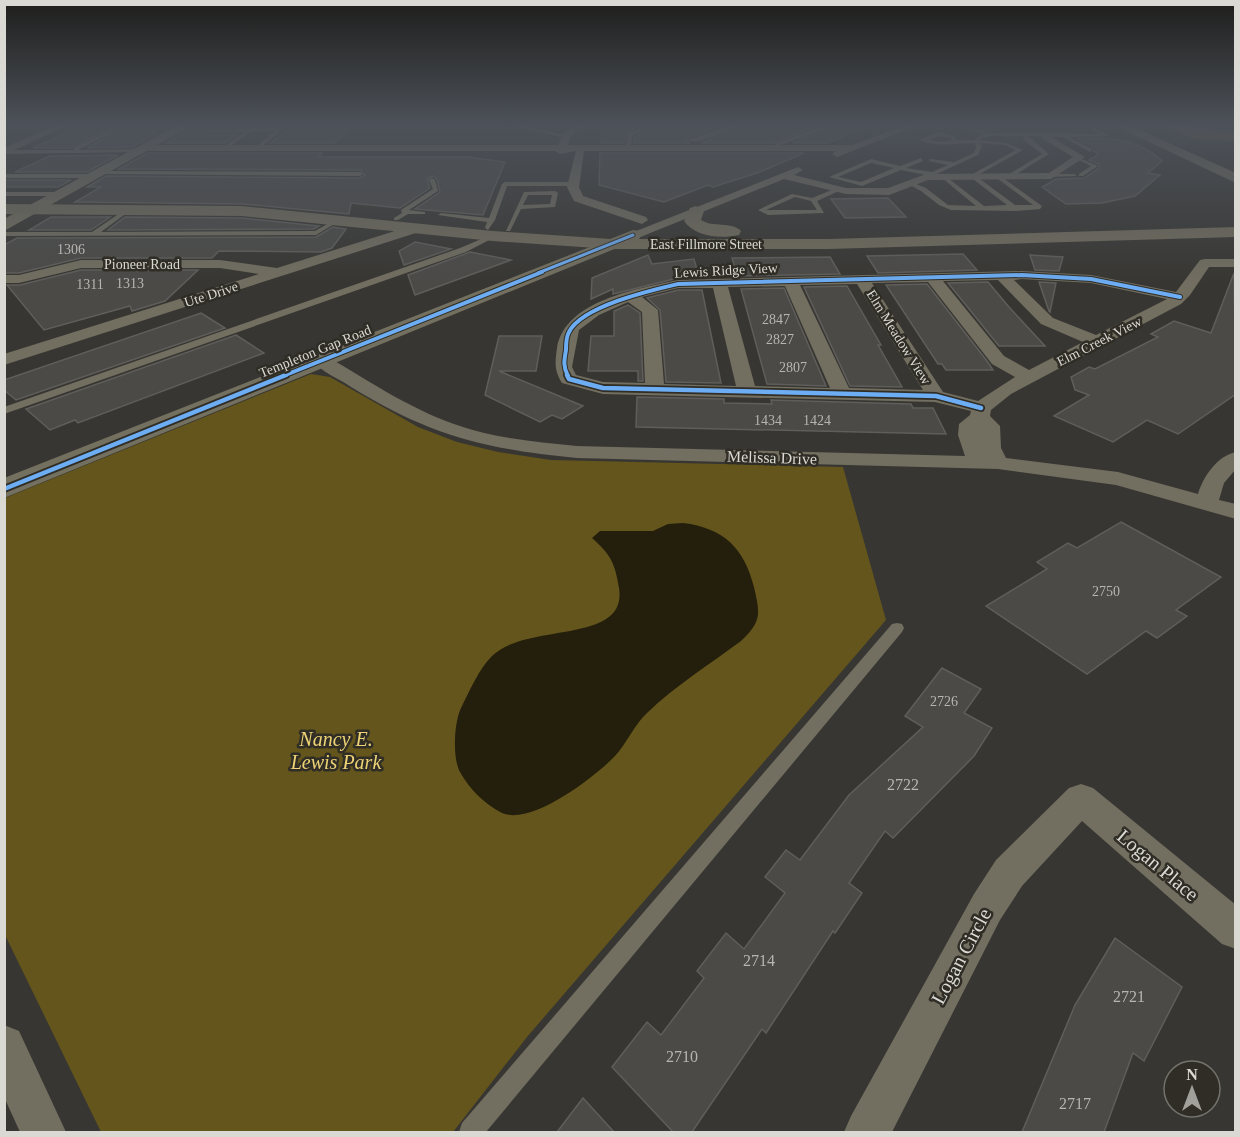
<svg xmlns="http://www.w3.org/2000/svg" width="1240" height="1137" font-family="'Times New Roman',serif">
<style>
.green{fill:#63551c}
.forest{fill:#716128}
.water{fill:#241e0c}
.building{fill:#4b4a47;stroke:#5f5e5a;stroke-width:1.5}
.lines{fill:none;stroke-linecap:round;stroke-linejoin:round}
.lane{fill:#726e60;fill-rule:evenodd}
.street{fill:#726e60;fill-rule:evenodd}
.secondary{fill:#747060;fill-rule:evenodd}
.primary{fill:#726d5d;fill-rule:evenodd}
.cycleway-far2-casing{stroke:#2f2d25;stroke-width:5}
.cycleway-far1-casing{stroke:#2f2d25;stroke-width:6}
.cycleway-casing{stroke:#2f2d25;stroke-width:8}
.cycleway-far2{stroke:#6dadf4;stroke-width:3}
.cycleway-far1{stroke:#6dadf4;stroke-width:4}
.cycleway{stroke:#6dadf4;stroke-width:4.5}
.labels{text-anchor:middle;stroke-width:5;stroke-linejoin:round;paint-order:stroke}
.far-street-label{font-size:14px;fill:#dad9d3;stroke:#2f2d25}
.number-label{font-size:14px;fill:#b6b5b0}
.street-label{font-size:16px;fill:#dad9d3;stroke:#2f2d25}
.near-number-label{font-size:16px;fill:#b6b5b0}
.near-park-label{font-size:20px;font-style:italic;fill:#edd375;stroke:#2f2d25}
.near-street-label{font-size:20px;fill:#dad9d3;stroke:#2f2d25}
</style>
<rect width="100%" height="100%" fill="#373632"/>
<polygon class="green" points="311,374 330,377 418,427 457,442 498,452 551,460 843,467 886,620 527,1037 453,1132 101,1132 5,935 5,498"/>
<polygon class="forest" points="1163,126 1189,126 1235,133 1235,141 1195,139"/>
<path class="water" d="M683 523C724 528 744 548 754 587 760 614 762 621 741 641 710 664 675 686 647 713 634 725 627 743 615 756 595 777 531 826 502 813 484 804 469 788 460 772 452 758 454 720 462 706 470 690 479 669 492 656 527 622 628 645 619 588 615 563 611 555 592 538L600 531H653L668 524Z"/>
<g class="building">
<polygon points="81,126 113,126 72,148 33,148"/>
<polygon points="126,126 160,128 149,134 156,134 133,147 87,148"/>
<polygon points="296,126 352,126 334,143 270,143"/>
<polygon points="601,126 616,126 635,129 626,134 624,143 601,143"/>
<polygon points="685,126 721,126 687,138 686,141 690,143 634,143 634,138 650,130"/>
<polygon points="744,126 817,126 774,143 701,143"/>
<polygon points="833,126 867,126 828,143 793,143"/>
<polygon points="181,134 237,134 225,143 166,143"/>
<polygon points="1100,138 1130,142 1151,152 1162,161 1148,173 1160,175 1135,196 1102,203 1066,204 1042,187 1056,179 1084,178 1099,168 1099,164 1089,160 1099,154 1093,151 1093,147 1078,139"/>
<polygon points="147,153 322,153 319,157 468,157 505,162 483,215 415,209 440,192 437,179 433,176 427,179 430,188 400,208 351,203 349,214 242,204 75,202 101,187 87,187 106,176 360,178 365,175 360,170 119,169"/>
<polygon points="600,153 804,153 760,172 713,187 708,185 664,202 599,185"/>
<polygon points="118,155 87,172 15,172 50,156"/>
<polygon points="4,180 71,180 58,187 4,187"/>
<polygon points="888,198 906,217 845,218 831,199"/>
<polygon points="51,217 110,217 91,230 29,230"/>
<polygon points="125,217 242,218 319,226 314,229 108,230"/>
<polygon points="333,227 346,229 332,248 321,252 219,251 212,258 81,258 19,273 4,273 4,245 17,238 316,237"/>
<polygon points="415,242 451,249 404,265 399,251"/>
<polygon points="470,252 511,260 415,295 408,275"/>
<polygon points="963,254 977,270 878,273 867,256"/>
<polygon points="648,255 652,264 694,259 699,277 678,278 613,294 613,289 591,299 592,278"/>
<polygon points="1030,255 1063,257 1059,271 1035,270"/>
<polygon points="830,257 840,274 737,276 732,258"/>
<polygon points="81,270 198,270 165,301 132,311 130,306 44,330 7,285 20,285"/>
<polygon points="1234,273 1236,394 1178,434 1147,420 1113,442 1054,416 1089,395 1075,390 1071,377 1089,367 1095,369 1158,337 1151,334 1174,321 1211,333"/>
<polygon points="988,282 1009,307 1045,346 999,346 948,283"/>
<polygon points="1039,282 1056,283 1050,312 1049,311"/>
<polygon points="927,284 987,361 993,370 946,370 942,364 938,364 886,285"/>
<polygon points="847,286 881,345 878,345 902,387 850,386 804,287"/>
<polygon points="784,288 826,386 767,384 741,289"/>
<polygon points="678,290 702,290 721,383 666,382 660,310 647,298"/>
<polygon points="628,305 640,313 643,381 638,381 638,371 588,371 591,336 614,336 614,311"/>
<polygon points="201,313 225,328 16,400 4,390 4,380"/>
<polygon points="236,335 264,353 78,423 75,420 50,430 26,409"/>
<polygon points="499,336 542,336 536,371 499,371 583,406 562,419 552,415 540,422 485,395"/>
<polygon points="637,397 724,399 724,403 772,404 771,400 911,404 913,408 933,408 946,434 636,427"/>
<polygon points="1121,522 1221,577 1176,610 1187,616 1157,638 1146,631 1087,674 986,606 1047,569 1037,562 1068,543 1077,548"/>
<polygon points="942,668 981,689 964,713 992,728 974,756 893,838 885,831 849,883 862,893 835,933 833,931 766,1033 762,1029 692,1132 673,1132 612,1067 647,1022 661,1035 704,978 697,971 726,933 744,949 785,893 765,877 786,850 800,860 849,795 923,727 905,716"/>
<polygon points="1115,938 1182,987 1144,1061 1133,1053 1104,1132 1022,1132 1075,1005"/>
<polygon points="583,1098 614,1132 557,1132"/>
</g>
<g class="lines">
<g class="lane">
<polygon points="118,126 124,126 78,150 141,149 143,152 4,154 4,150 74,150 74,148"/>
<polygon points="252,126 257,126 255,128 286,126 258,150 256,147 275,131 252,131 225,150 223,147 245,132 175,131 250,129"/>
<polygon points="512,126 523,126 569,136 566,138"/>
<polygon points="647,126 654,126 632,136 631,147 626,148 628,134"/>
<polygon points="824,126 831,126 781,145 780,148 775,147 776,143"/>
<path d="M963 126H970L988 133 1099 134 1084 126H1090L1109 136 1069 137 1092 149 1090 152 1063 137 1028 136 1049 154 1010 178 1008 175 1042 154 1024 140 1023 136H988L979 140 1006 143 1023 150 976 176 1015 205H1033L994 176 999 175 1042 206 1040 209 1016 211 951 210 939 205 921 191 908 184 911 182 926 188 948 205 976 206 942 178 944 175 984 206 1007 205 969 176 1016 150 1005 145 980 143 982 147 978 155 926 179 923 177 926 175 901 170 862 186 829 177 871 159 900 166 921 158 923 161 906 168 932 172 948 165 929 161V159L954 162 974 153 976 147 975 143C956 143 937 148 919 140L938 132 955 136 956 140H974L983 134ZM938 136 951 138V140L943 142 928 140ZM871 163 894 168 861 182 838 177Z"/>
<polygon points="1077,157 1098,166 1083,176 1079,176 1079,174 1091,166 1077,159"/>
<polygon points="102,171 360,172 363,174 360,176 100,174"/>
<polygon points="4,174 96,174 99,176 96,178 4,178"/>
<polygon points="1051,174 1074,174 1077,176 1049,177"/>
<polygon points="432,178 435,180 438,191 409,210 425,212 425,214 408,214 398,220 394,220 394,218 402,213 401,210 433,189 429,180"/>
<polygon points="505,182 574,182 577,184 574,186 507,186 495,220 488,230 485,228 487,222 438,215 441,213 489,218 502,184"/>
<path d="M839 187 841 190 817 201 824 213 768 215 758 210 792 194 812 198ZM795 197 811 201 817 210H766Z"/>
<path d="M555 191 558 193 555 207 521 209 510 231H506L524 192ZM528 195H552L550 204 523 205Z"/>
<polygon points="4,192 64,192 67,194 64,196 4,196"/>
<polygon points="126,209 128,212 101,232 315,231 336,219 341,220 316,235 4,236 4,232 92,232"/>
<polygon points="493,234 495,237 466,252 4,414 4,407 460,248"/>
<polygon points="897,623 902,624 904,628 902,632 486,1132 459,1132 462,1123 892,624"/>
</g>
<g class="street">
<polygon points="54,126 66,126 4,155 4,148"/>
<polygon points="574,126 584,126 571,136 568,145 852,145 903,126 916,126 837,157 832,154 836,151 584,151 579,187 583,196 646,217 648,220 642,224 574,201 567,187 576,151 560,154 555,151 147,151 142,148 147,145 558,145 564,133"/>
<polygon points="728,126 742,126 696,142 688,140"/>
<polygon points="1046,134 1085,157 1051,179 928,180 889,195 846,194 784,179 638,238 633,239 626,235 798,167 803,170 794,175 846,188 888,188 926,174 1049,173 1073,157 1043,139 1041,137"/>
<polygon points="417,224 423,228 422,231 4,365 4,354 259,274 220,268 81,268 19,283 4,283 4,275 19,275 81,260 220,260 277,268"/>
<path d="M1205 259H1236V267H1209L1190 295 1181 304 1011 394 991 410 990 416 1000 426 1001 448 1006 458 1118 472 1198 494C1203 477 1217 456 1236 452V469L1224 483 1219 500 1236 504V519L1116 485 998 469 577 458C484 449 431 436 351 387 340 379 321 372 313 361L322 356 328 357C372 383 415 412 463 427 500 439 539 442 577 446L965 456 958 435 959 424 970 415 971 411 935 402 603 394 562 383C554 370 555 363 557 348 565 300 638 289 678 280L1022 271 1091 275 1176 292 1200 260ZM1022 279 1091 283 1167 299 1096 335 1053 318 1014 280ZM998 280 1041 324 1083 342 1029 370 1004 356 943 281ZM928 282 992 364 1015 377 978 401 943 392 872 283ZM857 284 923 390 849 388 800 285ZM785 286 830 388 755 386 728 287ZM678 288H713L736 386 664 384 658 310 642 297ZM628 302 642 312 645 383 603 382 576 375 572 367 579 330 599 315Z"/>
<polygon points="1081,784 1093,788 1236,905 1236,949 1222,944 1082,821 1022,886 1000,920 892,1132 844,1132 851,1116 974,894 996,860 1069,788"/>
<polygon points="4,1025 19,1031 66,1132 20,1132 4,1097"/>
</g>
<g class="secondary">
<polygon points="176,126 191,126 4,231 4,219"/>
<polygon points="633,230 639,231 642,235 639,239 4,498 4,478"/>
</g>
<g class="primary">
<polygon points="1115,126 1131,126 1236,173 1236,183"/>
<polygon points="4,204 242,206 493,231 611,239 828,239 1236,227 1236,237 828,249 611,249 493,241 242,216 4,214"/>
<path d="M696 206 704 211 701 220C713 228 732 221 741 231L739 235C721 239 695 237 684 221L690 208Z"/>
</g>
<defs>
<polyline id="cycleway-far2" points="538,273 633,235"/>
<g id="cycleway-far1">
<polyline points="283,376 542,272"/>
<path d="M568 376C563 367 564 361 566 350 566 344 566 337 569 332 582 306 652 290 678 284L1022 275 1091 279 1180 297"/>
</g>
<g id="cycleway">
<polyline points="567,375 569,379 603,388 936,396 981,408"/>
<polyline points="4,489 286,375"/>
</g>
</defs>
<use href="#cycleway-far2" class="cycleway-far2-casing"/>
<use href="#cycleway-far1" class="cycleway-far1-casing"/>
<use href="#cycleway" class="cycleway-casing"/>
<use href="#cycleway-far2" class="cycleway-far2"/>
<use href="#cycleway-far1" class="cycleway-far1"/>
<use href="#cycleway" class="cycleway"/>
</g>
<linearGradient id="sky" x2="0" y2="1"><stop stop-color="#1e1e1c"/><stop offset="0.44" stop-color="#4d525a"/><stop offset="1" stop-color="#4d525a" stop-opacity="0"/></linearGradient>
<rect width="1240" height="285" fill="url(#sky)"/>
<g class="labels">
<g class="far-street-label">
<text x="706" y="249">East Fillmore Street</text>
<text x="142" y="269">Pioneer Road</text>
<text transform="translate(726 270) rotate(-3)" y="5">Lewis Ridge View</text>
<text transform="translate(211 294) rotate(-18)" y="5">Ute Drive</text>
<text transform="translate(899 337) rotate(58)" y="5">Elm Meadow View</text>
<text transform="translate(1099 341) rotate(-27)" y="5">Elm Creek View</text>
<text transform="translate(315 351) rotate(-22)" y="5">Templeton Gap Road</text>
</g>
<g class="number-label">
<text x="71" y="254">1306</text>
<text x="130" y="288">1313</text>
<text x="90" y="289">1311</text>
<text x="776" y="324">2847</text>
<text x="780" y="344">2827</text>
<text x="793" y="372">2807</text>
<text x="768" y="425">1434</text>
<text x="817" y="425">1424</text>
<text x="1106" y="596">2750</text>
<text x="944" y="706">2726</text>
</g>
<g class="street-label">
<text transform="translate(772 457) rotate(2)" y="6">Melissa Drive</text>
</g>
<g class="near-number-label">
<text x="903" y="790">2722</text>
<text x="759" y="966">2714</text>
<text x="1129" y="1002">2721</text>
<text x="682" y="1062">2710</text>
<text x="1075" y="1109">2717</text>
</g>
<g class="near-park-label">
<text x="336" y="746">Nancy E.<tspan x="336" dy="23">Lewis Park</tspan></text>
</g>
<g class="near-street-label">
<text transform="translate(1158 865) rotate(40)" y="7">Logan Place</text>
<text transform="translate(961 956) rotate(-62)" y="7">Logan Circle</text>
</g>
</g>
<rect width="1240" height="1137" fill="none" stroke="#dad9d3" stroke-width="12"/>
<g transform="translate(1192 1089)"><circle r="28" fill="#2f2d25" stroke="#73726b" stroke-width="1.5"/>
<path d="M0-4.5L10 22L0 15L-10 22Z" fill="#a1a09b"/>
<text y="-9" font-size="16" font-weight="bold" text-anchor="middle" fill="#dad9d3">N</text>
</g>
</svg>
